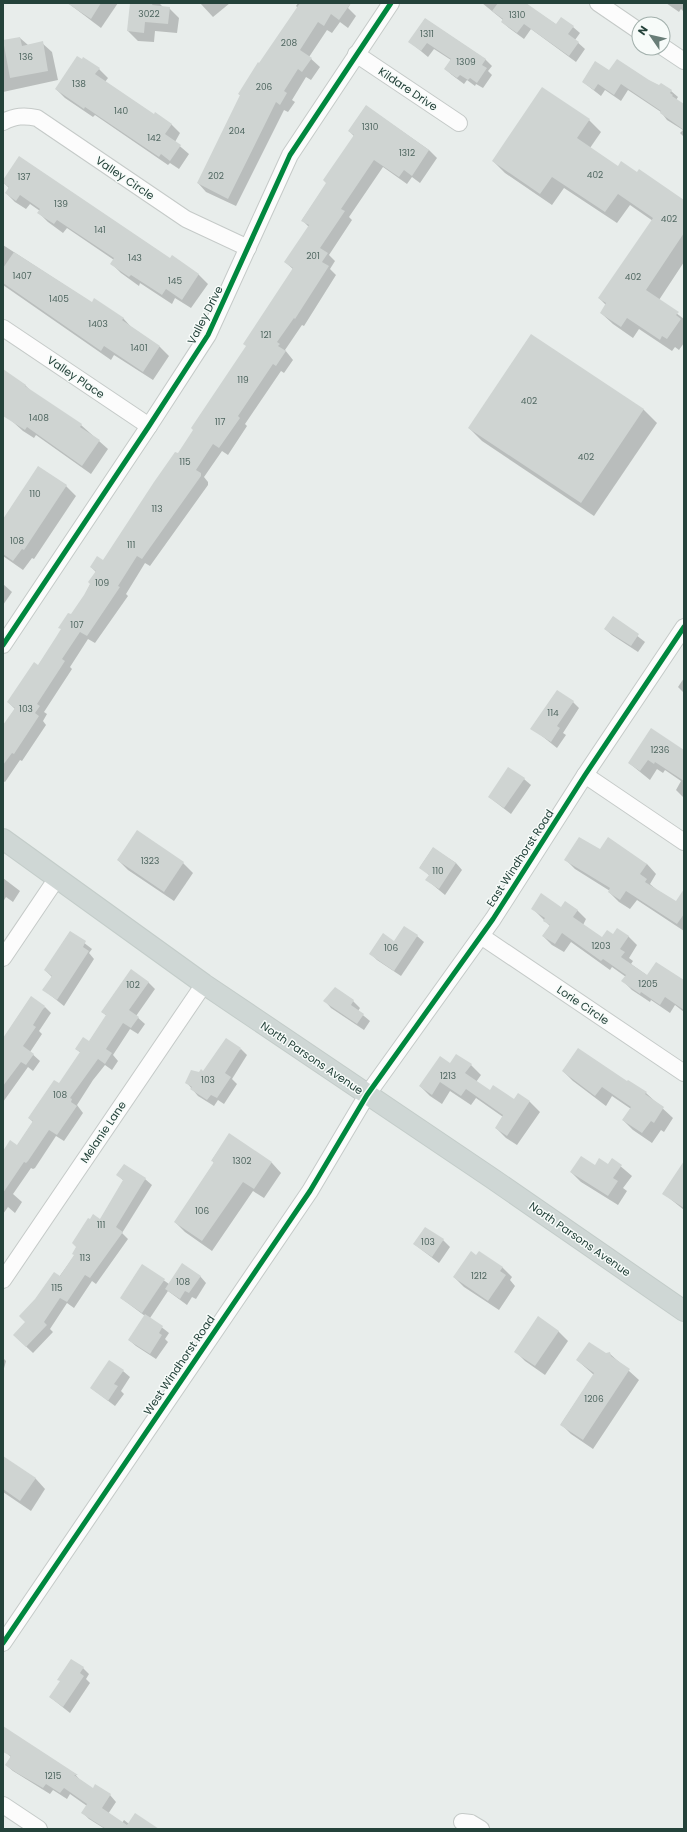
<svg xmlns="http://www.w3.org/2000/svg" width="687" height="1832" font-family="Poppins,sans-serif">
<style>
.shadow{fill:#0003}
.building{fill:#cfd4d2}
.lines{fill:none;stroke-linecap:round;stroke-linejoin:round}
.minor-casing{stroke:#c5cac8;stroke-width:18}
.major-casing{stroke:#c3ccc9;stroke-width:22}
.minor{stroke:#fcfcfc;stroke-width:16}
.major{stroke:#cfd7d5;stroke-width:20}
.cycleway-casing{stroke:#f7fbf9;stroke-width:8}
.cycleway{stroke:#00873e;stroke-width:5}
.labels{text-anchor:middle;stroke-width:3;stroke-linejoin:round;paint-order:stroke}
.number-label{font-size:9px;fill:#506761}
.street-label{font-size:11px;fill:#24423a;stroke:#f7fbf9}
</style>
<rect width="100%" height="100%" fill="#e8edeb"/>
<g class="shadow">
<polygon points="68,3 118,3 101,28"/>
<polygon points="131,3 159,3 163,7 169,8 179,18 177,33 155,31 154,42 138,41 128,31"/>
<polygon points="200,3 230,3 213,17"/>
<polygon points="298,3 351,3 348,8 356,16 348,28 340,22 332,33 327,30 309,57 320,67 311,80 306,77 292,100 295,102 288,112 284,110 236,206 206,192 198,183 241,96 239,94 298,8 296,6"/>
<polygon points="482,3 524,3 557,25 573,27 580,33 575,40 585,49 576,62 531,29 524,39 509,28 502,22 503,20"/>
<polygon points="666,3 684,3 684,12 681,9 679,12"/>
<polygon points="425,19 485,59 492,66 488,71 492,75 483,88 476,84 475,86 467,80 464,84 452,75 445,69 451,60 434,49 428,57 410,42"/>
<polygon points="20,38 28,45 42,43 52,52 58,80 3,92 3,42"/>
<polygon points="99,69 108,78 105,82 154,116 171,124 180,133 175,142 189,154 179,169 170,163 168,165 95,115 93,117 65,98 56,89"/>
<polygon points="609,72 649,81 671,91 678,97 676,100 684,105 684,137 680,133 683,130 667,120 661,112 628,90 621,101 605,90 601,96 583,82"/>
<polygon points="366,106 429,150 437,158 420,183 412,177 407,184 383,167 349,217 352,220 329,255 335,261 330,269 336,275 304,326 302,325 285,350 293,360 284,373 281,371 245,424 247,426 228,455 222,451 204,477 208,482 208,485 150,566 145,563 126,594 128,596 95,643 88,639 70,667 72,669 44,712 47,714 43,721 46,725 22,761 20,760 5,782 3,781 3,726 15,709 8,702 38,666 85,595 96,572 91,567 103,561 178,455 247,347 293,269 285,262 309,227 302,220 327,183 354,136 349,131"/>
<polygon points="589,120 601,132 590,148 618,167 638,173 684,201 684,262 659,300 684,319 684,343 679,350 675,347 672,351 639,329 633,338 613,324 601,313 606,305 599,298 653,221 630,205 617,223 564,188 552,205 505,173 493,161"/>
<polygon points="3,182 170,260 172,257 199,275 208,284 191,308 175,298 172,304 140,283 139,286 121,273 112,264 114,260 67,228 63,233 48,222 39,213 40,211 30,204 26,209 15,202 6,193 9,188"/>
<polygon points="3,245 92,303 123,318 132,328 160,347 169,356 153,380 114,355 111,360 3,285"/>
<polygon points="531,335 644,410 657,423 594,516 482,441 469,428"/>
<polygon points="3,371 25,385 33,393 81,425 108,449 91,474 36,435 34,438 23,431 3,413"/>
<polygon points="66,486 76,496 34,559 32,558 23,570 3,556 3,521"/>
<polygon points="3,584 12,592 3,605"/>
<polygon points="613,617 645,642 638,652 612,635 605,629"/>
<polygon points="684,678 684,693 678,687"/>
<polygon points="573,702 579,708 563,733 566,735 557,748 532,728"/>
<polygon points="684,752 684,798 676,790 681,781 665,770 663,773 657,769 650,780 629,763"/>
<polygon points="524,779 531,785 511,814 489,797"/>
<polygon points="433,848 456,863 462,870 445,895 427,880 430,876 420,867"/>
<polygon points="600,851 647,864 656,874 650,884 657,890 676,903 684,890 684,931 637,900 630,909 619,902 609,892 610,891 575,869 565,859"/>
<polygon points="118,860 183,863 193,873 174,901 128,870"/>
<polygon points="3,878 20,891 13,902 6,897 3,902"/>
<polygon points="532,908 561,908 577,910 586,919 583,925 602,938 613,935 628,936 637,945 629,958 633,961 631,964 648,976 684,989 684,1012 675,1005 670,1013 651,1000 650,1002 632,990 623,981 626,977 612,967 610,970 571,942 564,952 552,945 543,936 550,926"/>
<polygon points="70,932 92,949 89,953 94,959 64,1006 44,990 52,977 45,970"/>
<polygon points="417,936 424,942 401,976 377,960 371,954"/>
<polygon points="148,982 155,989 136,1016 145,1024 138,1034 130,1029 113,1055 118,1061 112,1070 105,1065 93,1080 77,1105 83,1113 64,1141 56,1136 35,1168 33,1169 31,1168 13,1194 22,1202 15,1213 8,1207 3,1214 3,1152 17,1146 33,1122 29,1118 59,1085 81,1053 76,1049 89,1042 107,1016 102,1012"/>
<polygon points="325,1001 353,1001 360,1008 358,1011 370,1021 364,1030 331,1008"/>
<polygon points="45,1007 51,1013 39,1031 42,1034 30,1052 40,1061 33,1071 28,1067 3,1102 3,1040"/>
<polygon points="241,1049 247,1055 232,1079 237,1084 224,1104 218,1100 214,1106 198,1096 187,1083"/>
<polygon points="450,1064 471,1065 481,1075 476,1082 490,1091 514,1100 518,1094 530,1102 540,1112 517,1145 506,1138 496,1128 503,1117 476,1098 471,1105 450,1091 442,1104 430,1096 420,1086"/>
<polygon points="563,1071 627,1082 628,1081 646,1093 673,1118 664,1132 661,1130 652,1143 633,1130 623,1120 631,1109 612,1096 606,1106 573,1081"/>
<polygon points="229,1135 272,1163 281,1173 264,1198 253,1191 212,1251 185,1232 175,1222 214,1163 212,1160"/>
<polygon points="612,1159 632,1176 623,1188 627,1191 618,1205 581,1182 571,1172 608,1165"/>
<polygon points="684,1173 684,1210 663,1193"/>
<polygon points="118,1175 145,1179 152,1185 122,1233 128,1239 96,1284 92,1281 74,1308 67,1303 50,1329 53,1332 33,1353 16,1337 100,1220 124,1181"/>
<polygon points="443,1240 450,1247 439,1263 414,1244"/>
<polygon points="477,1256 502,1267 512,1277 510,1280 515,1286 499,1310 464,1287 454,1277"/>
<polygon points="142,1265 169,1284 200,1276 206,1283 196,1299 192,1297 187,1305 168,1291 150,1318 169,1333 165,1339 168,1342 156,1359 136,1346 129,1340 145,1316 121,1298"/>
<polygon points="558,1331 568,1341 545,1375 525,1361 515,1351"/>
<polygon points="609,1353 639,1380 593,1449 571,1434 561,1424 594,1375 577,1360"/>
<polygon points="3,1358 6,1361 3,1372"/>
<polygon points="123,1371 130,1377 121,1391 124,1394 115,1406 91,1388"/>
<polygon points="3,1457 36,1479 45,1489 31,1511 3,1492"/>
<polygon points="83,1668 89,1674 86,1679 90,1683 70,1713 50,1697"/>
<polygon points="3,1736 74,1773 80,1780 93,1789 110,1795 116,1802 108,1814 122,1823 124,1820 129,1824 157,1829 105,1829 89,1819 83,1813 87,1806 70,1794 67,1799 53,1790 50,1794 13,1771 6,1765 11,1757 3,1750"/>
</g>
<g class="building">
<polygon points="67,3 101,3 91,19"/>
<polygon points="130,3 153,3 152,5 170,7 168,24 145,22 144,33 127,31"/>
<polygon points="300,3 351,3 339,20 331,14 324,26 318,22 300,50 312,58 302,72 298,69 284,91 287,93 280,105 276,102 228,199 197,183 240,95 238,94 258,62 259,63"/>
<polygon points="498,3 526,3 556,24 561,17 574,26 568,34 579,42 569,56 524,24 517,33 501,22 503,19 492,11"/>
<polygon points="425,18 486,59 482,65 487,68 477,83 470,78 468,80 460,75 457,78 444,69 451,59 427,43 421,51 408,42"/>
<polygon points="20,37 22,46 43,41 48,71 10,78 3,40"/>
<polygon points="77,56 82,59 83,57 100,68 95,74 154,114 155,112 172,124 165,134 181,145 170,161 161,154 159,157 85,107 84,109 55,89"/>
<polygon points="617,59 649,80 659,85 661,83 672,90 670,93 673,95 672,96 684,104 684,130 660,113 661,111 621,84 614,95 598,84 594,90 582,82 595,61 609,70"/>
<polygon points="542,87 590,119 577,138 618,166 621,161 637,172 639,169 684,200 684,233 646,290 679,312 676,315 681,319 667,339 662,336 660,340 627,318 621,327 600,313 606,303 598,298 653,218 618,194 605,212 552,177 540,194 492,161"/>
<polygon points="366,105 429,150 412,176 404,170 399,177 374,160 341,209 345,211 320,248 328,253 322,262 329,266 295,319 294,318 277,342 280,344 278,346 286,351 276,366 273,364 238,416 240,418 219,448 213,444 196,470 201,473 201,476 142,559 137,556 118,586 120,587 87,636 80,632 62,659 65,661 37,704 40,706 35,713 39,716 14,754 12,753 3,765 3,725 15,708 7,702 34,662 38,665 56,637 61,629 58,628 68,613 71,614 84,595 90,584 88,582 96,571 90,567 97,556 103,560 154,482 175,452 178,453 193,430 191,428 246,346 243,344 293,268 284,262 309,225 301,221 326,183 323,180 354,135 348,131"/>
<polygon points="19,156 170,258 172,255 199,274 182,300 166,289 162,295 131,275 129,277 110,264 114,258 57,220 54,224 37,213 40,209 20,195 16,201 5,193 9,187 3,183 3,180"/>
<polygon points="14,252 92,302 94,298 124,318 122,320 160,346 143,372 104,346 101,351 3,283 3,268"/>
<polygon points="531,334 644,409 581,503 468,428"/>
<polygon points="3,369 26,385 25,386 82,424 80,427 100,440 82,466 27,427 25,430 3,416"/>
<polygon points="38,466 67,485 24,550 22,549 13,561 3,554 3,519"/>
<polygon points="613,616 639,634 631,646 604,629"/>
<polygon points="557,690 574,701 557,726 560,728 551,742 530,729"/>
<polygon points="651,728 684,750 684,781 655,762 654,764 648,760 640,771 628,763"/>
<polygon points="508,767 525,778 504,808 488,797"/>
<polygon points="137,830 184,862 164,892 117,860"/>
<polygon points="579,837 600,849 608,837 647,864 640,874 647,879 645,882 676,901 684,889 684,914 677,924 626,891 620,900 608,892 610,888 564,860"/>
<polygon points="433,847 456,863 439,889 425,880 429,875 419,868"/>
<polygon points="541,893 561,907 565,901 578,910 573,917 602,937 607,930 613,934 617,928 629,936 620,949 625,952 621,957 647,975 656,962 684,980 684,1010 665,997 660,1005 641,992 640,994 621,981 626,975 603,959 601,961 562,933 555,944 542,936 550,925 543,921 545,918 531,909"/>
<polygon points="404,926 418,935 394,971 369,954 383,933 394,941"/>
<polygon points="70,931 86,941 83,947 89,951 57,1000 42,990 52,976 44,970"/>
<polygon points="131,969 149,982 129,1010 139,1017 131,1028 123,1023 106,1049 112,1053 105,1064 98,1059 70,1098 72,1099 71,1102 77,1106 57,1135 49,1130 28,1161 26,1163 24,1162 3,1193 3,1151 10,1140 17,1145 33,1121 28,1118 54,1080 59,1083 80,1052 75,1049 83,1037 89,1041 106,1015 101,1012"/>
<polygon points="335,987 354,1000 351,1005 364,1014 357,1024 323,1001"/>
<polygon points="31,996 45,1006 33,1025 36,1027 23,1046 34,1054 26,1065 21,1062 3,1086 3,1038"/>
<polygon points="226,1038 241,1048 225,1073 231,1077 217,1098 211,1095 207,1100 190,1089 192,1087 185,1083 191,1070 199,1072 201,1069 203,1071"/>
<polygon points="578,1048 627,1081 628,1080 647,1092 645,1094 664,1107 654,1123 651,1121 642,1133 622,1120 631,1107 602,1087 595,1096 562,1071"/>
<polygon points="456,1054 472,1064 465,1073 490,1090 493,1085 514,1099 518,1093 530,1101 507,1136 495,1128 503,1115 466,1089 461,1096 440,1082 432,1095 419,1086 440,1056 450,1063"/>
<polygon points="229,1133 272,1162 254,1189 243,1182 202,1241 174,1222 214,1162 211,1161"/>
<polygon points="581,1156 595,1165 599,1158 608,1164 612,1158 622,1165 613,1178 618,1181 608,1196 570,1172"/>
<polygon points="684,1161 684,1208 662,1194"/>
<polygon points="124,1164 146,1178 116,1227 123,1232 90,1278 85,1275 67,1302 60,1298 44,1322 47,1325 26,1347 13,1335 25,1322 19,1316 35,1299 54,1272 60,1276 74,1255 72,1254 76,1247 72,1243 88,1218 90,1219 93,1214 100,1219 123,1180 116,1175"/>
<polygon points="425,1227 444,1239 432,1257 413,1244"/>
<polygon points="471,1251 476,1255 479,1251 503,1267 500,1271 506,1275 488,1301 453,1277"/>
<polygon points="182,1263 201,1276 189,1293 185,1291 180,1299 165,1289"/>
<polygon points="142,1264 165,1279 142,1313 120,1298"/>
<polygon points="145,1314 163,1326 159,1333 162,1335 150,1354 128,1340"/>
<polygon points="538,1316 559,1331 535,1366 514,1352"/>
<polygon points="589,1342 606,1353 610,1352 611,1356 630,1369 583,1440 560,1425 594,1373 576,1360"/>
<polygon points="109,1360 124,1370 114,1384 118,1386 108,1401 90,1388"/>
<polygon points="3,1456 36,1478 20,1501 3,1489"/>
<polygon points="71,1659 84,1667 80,1673 84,1676 63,1707 49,1697 60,1681 57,1680"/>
<polygon points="3,1726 78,1775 74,1775 93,1788 95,1784 111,1794 102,1808 127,1825 135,1813 159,1829 106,1829 81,1813 87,1804 64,1788 60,1793 46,1784 43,1788 17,1773 5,1765 11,1756 3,1752"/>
</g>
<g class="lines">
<defs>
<g id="minor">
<polyline points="598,3 639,31"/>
<polyline points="663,47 684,61"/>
<polyline points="356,54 459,123"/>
<path d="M3 122C15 116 24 115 37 118L186 219 248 248"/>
<polyline points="3,328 149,426"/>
<polyline points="3,645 149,426 208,335 290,155 391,3"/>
<polyline points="585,775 684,842"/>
<polyline points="481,936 684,1073"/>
<polyline points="3,958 57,878"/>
<polyline points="3,1280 204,984"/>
<polyline points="3,1643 310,1191 367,1095 493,919 585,775 684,627"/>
<polyline points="3,1805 39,1829"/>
<polyline points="462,1822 471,1823 481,1829"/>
</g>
<polyline id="major" points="3,839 204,984 493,1179 684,1311"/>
</defs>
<use href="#minor" class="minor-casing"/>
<use href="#major" class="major-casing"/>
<use href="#minor" class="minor"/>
<use href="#major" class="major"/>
<defs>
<g id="cycleway">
<polyline points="3,645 149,426 208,335 290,155 391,3"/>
<polyline points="3,1643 310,1191 367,1095 493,919 585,775 684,627"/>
</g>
</defs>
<use href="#cycleway" class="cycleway-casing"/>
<use href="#cycleway" class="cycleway"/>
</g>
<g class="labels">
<g class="number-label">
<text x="149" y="17">3022</text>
<text x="517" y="18">1310</text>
<text x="427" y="37">1311</text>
<text x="289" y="46">208</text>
<text x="26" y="60">136</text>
<text x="466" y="65">1309</text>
<text x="79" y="87">138</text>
<text x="264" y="90">206</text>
<text x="121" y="114">140</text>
<text x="370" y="130">1310</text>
<text x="237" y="134">204</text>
<text x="154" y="141">142</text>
<text x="407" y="156">1312</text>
<text x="595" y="178">402</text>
<text x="216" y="179">202</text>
<text x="24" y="180">137</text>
<text x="61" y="207">139</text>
<text x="669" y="222">402</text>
<text x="100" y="233">141</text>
<text x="313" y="259">201</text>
<text x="135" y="261">143</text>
<text x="22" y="279">1407</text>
<text x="633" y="280">402</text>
<text x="175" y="284">145</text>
<text x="59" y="302">1405</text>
<text x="98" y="327">1403</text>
<text x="266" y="338">121</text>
<text x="139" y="351">1401</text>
<text x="243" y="383">119</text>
<text x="529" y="404">402</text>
<text x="39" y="421">1408</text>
<text x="220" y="425">117</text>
<text x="586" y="460">402</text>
<text x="185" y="465">115</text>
<text x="35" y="497">110</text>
<text x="157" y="512">113</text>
<text x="17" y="544">108</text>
<text x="131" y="548">111</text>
<text x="102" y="586">109</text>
<text x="77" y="628">107</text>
<text x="26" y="712">103</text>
<text x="553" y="716">114</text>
<text x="660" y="753">1236</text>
<text x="150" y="864">1323</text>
<text x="438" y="874">110</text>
<text x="601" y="949">1203</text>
<text x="391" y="951">106</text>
<text x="648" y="987">1205</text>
<text x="133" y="988">102</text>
<text x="448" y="1079">1213</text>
<text x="208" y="1083">103</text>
<text x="60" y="1098">108</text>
<text x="242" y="1164">1302</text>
<text x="202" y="1214">106</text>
<text x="101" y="1228">111</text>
<text x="428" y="1245">103</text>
<text x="85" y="1261">113</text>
<text x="479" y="1279">1212</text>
<text x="183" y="1285">108</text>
<text x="57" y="1291">115</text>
<text x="594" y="1402">1206</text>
<text x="53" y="1779">1215</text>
</g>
<g class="street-label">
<text transform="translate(408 89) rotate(34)" y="4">Kildare Drive</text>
<text transform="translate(125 178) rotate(34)" y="4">Valley Circle</text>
<text transform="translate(205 315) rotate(-63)" y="4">Valley Drive</text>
<text transform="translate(76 377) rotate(34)" y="4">Valley Place</text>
<text transform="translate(520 858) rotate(-57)" y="4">East Windhorst Road</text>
<text transform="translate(583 1005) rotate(34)" y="4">Lorie Circle</text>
<text transform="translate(312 1058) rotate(34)" y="4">North Parsons Avenue</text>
<text transform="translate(103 1132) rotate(-56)" y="4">Melanie Lane</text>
<text transform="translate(580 1239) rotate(35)" y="4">North Parsons Avenue</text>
<text transform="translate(179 1365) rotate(-56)" y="4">West Windhorst Road</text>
</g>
</g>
<rect width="687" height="1832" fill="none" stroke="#24423a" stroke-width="8"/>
<g transform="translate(651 36) rotate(304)"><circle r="19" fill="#f7fbf9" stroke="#a3b1ad"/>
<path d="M0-3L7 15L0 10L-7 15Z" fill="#697e78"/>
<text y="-6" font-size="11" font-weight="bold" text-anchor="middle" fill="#24423a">N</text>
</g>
</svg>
